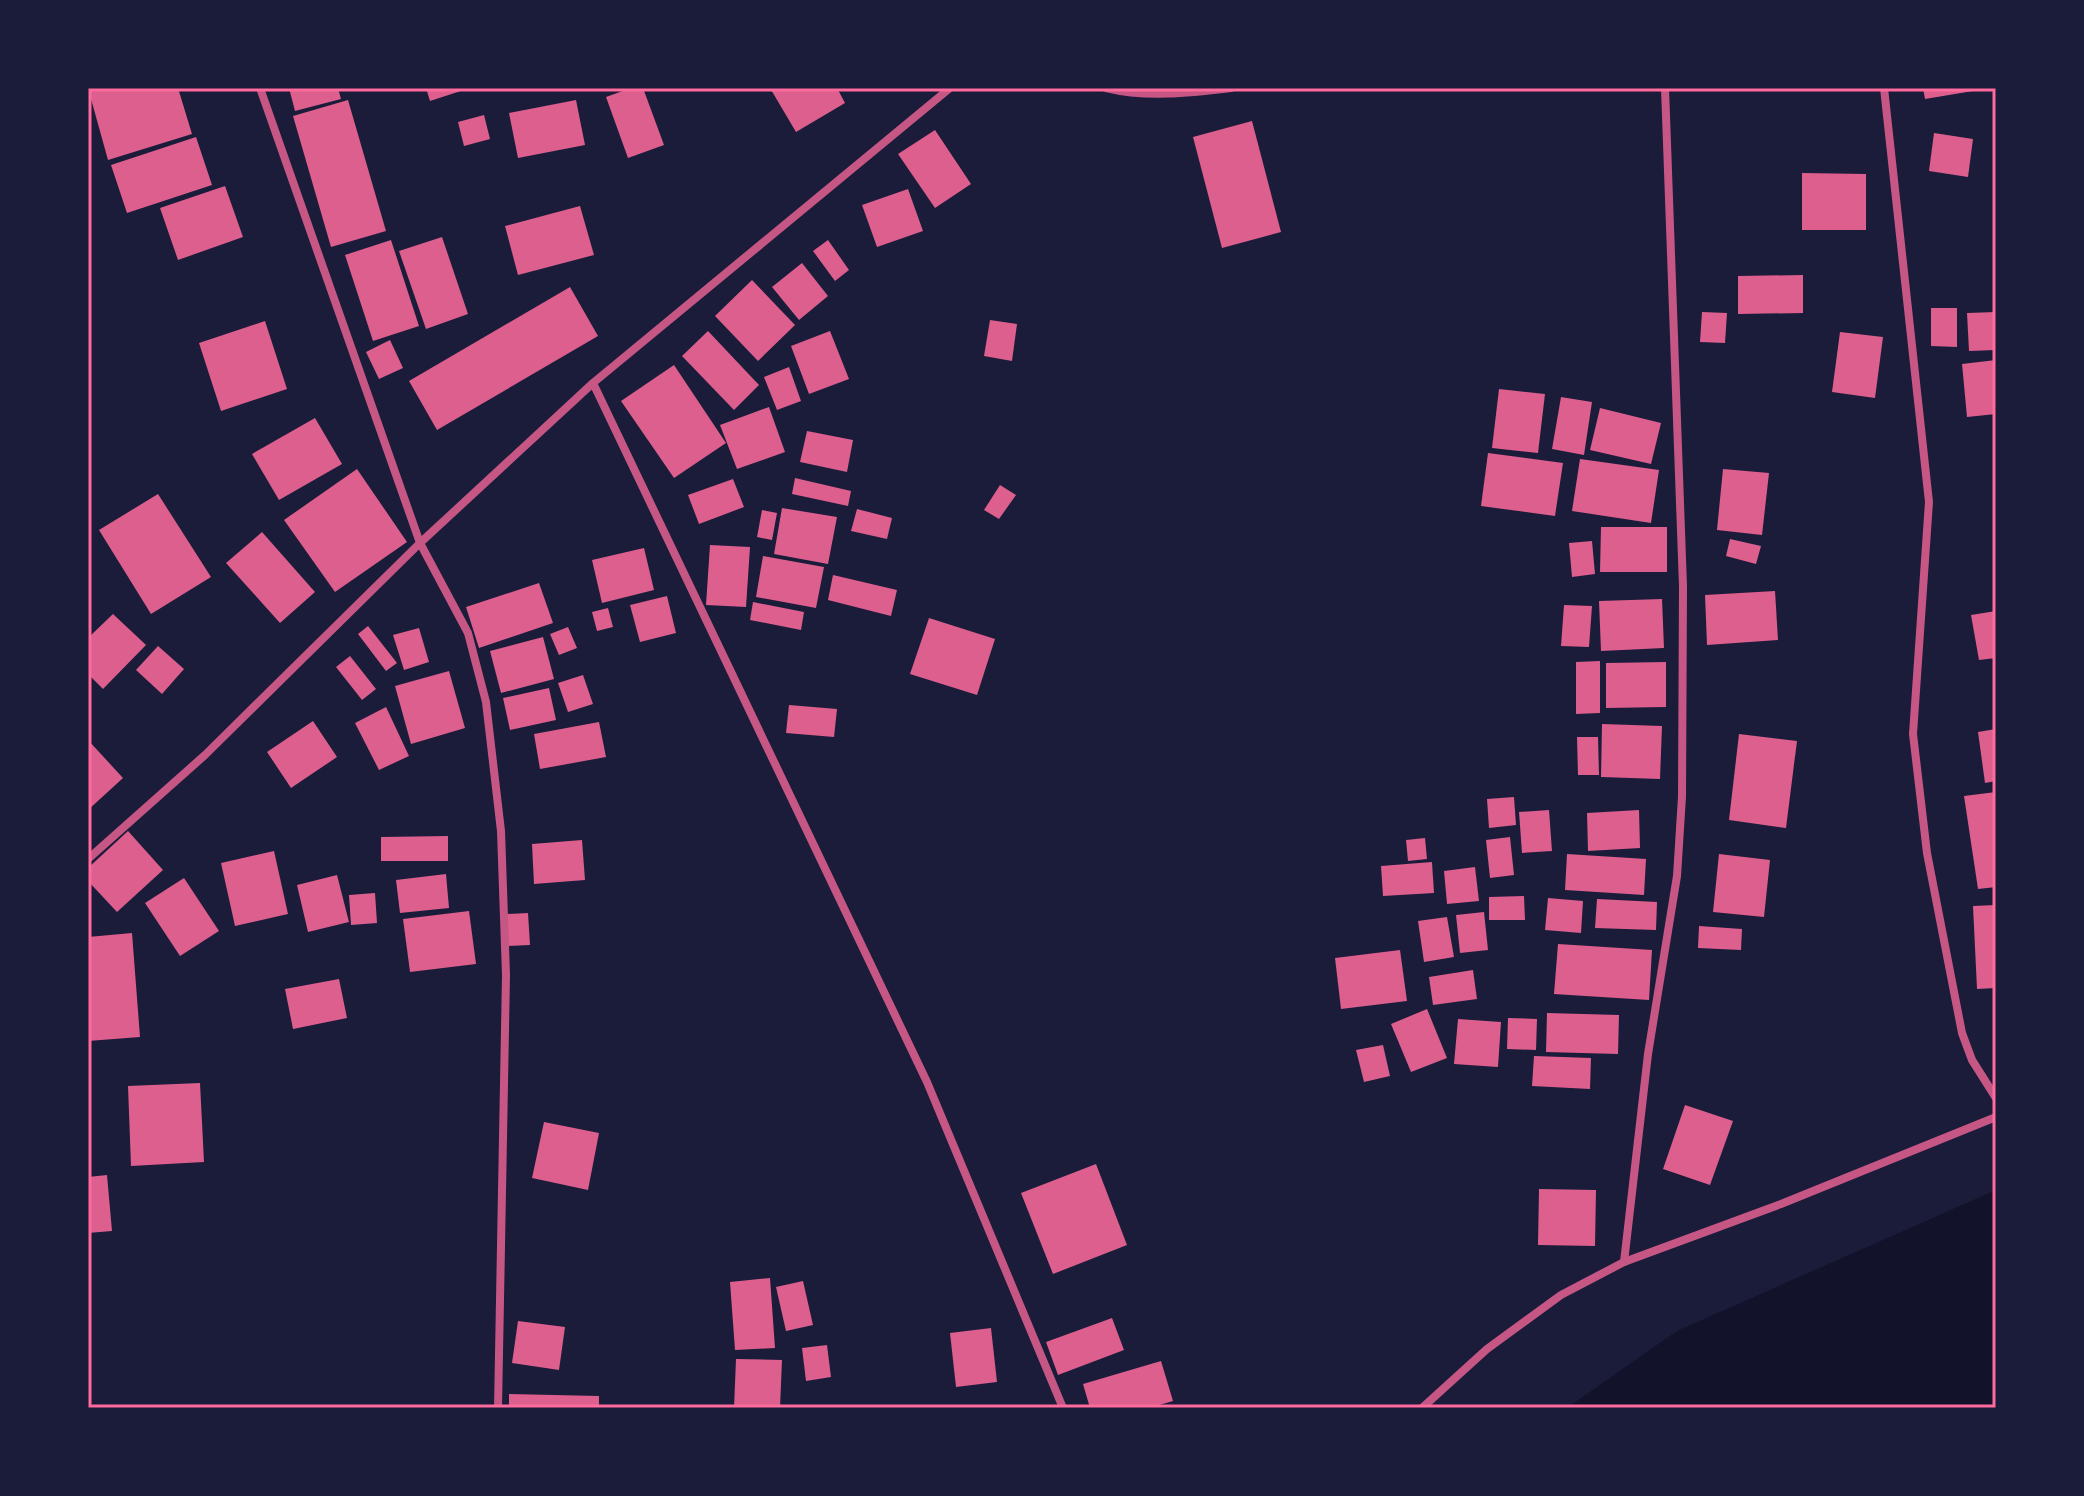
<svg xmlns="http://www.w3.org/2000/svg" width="2084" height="1496" font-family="'DM Sans',sans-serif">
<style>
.water{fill:#12122b}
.building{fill:#dd5f8e}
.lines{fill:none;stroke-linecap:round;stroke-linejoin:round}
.minor{stroke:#c65784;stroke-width:8}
.neatline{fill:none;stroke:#ff6b9d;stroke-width:3}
</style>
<rect width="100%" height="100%" fill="#1b1b3a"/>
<polygon class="water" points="1996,1190 1996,1408 1567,1408 1677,1331"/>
<g class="building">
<polygon points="88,88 178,88 192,134 108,160"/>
<polygon points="289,88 338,88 341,99 295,111"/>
<polygon points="426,88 467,88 467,89 430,101"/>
<polygon points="631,88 643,88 664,145 628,158 606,97"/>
<polygon points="770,88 837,88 845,103 796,132"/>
<polygon points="1923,88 1973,88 1973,91 1925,99"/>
<polygon points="348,100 386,231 331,247 293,116"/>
<polygon points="576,100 585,145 518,158 509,113"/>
<polygon points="484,115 490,139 464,146 458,122"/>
<polygon points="1252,121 1281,232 1222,248 1193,137"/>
<polygon points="935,130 971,184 935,208 898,154"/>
<polygon points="1934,133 1973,139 1968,177 1929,171"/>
<polygon points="196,137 212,185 127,213 111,165"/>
<polygon points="1802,173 1866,174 1866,230 1802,230"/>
<polygon points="225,186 243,237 178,260 160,208"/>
<polygon points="908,189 923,231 877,247 862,205"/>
<polygon points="580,206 594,255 518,275 505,226"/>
<polygon points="442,237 468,314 426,329 399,251"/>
<polygon points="391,240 419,326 373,341 345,255"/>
<polygon points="828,240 849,270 835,281 813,251"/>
<polygon points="802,263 828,296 799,320 772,287"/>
<polygon points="1803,275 1803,313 1738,314 1738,276"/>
<polygon points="752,280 795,325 758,361 715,316"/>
<polygon points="570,287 598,336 437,430 409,381"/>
<polygon points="1931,308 1957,308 1957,347 1931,346"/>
<polygon points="1702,312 1727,313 1725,343 1700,342"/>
<polygon points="1996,312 1996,350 1969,351 1967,313"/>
<polygon points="990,320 1017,324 1012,361 984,356"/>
<polygon points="265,321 287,389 221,411 199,343"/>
<polygon points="708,331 759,385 734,410 682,356"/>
<polygon points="830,331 849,379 809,394 791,346"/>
<polygon points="1840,332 1883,337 1875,398 1832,392"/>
<polygon points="390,340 403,368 379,379 366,352"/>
<polygon points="1996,360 1996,414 1967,417 1962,364"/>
<polygon points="674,365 726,443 674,478 621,401"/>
<polygon points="789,367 801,401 777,410 764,377"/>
<polygon points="1499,389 1545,394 1538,453 1492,448"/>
<polygon points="1561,397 1592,402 1584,455 1552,449"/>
<polygon points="769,407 785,452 737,469 720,425"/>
<polygon points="1600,408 1661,423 1651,464 1590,450"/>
<polygon points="315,418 342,464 279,500 252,454"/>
<polygon points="807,431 853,440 847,472 800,462"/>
<polygon points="1488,453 1563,463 1555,516 1481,506"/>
<polygon points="1580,459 1659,470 1651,523 1572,511"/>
<polygon points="357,469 407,542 335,592 284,520"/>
<polygon points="1723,469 1769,473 1762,535 1717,530"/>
<polygon points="795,478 851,491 848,506 792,494"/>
<polygon points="733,479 744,507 699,524 688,495"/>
<polygon points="1000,485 1016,495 999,519 984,510"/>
<polygon points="158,494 211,577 151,614 99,530"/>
<polygon points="782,508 837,517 828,564 774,554"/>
<polygon points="857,509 892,518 887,539 851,531"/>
<polygon points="762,510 777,513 772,540 757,537"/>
<polygon points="1601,527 1667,527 1667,572 1600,572"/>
<polygon points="262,532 315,592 280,623 226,563"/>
<polygon points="1730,539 1761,546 1756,564 1726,556"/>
<polygon points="1592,541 1595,574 1572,577 1569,543"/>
<polygon points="710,545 750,547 746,607 706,605"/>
<polygon points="644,548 654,590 602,603 592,560"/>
<polygon points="763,556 824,567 816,608 756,597"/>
<polygon points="833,575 897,590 891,616 828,600"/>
<polygon points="539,583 553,623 479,648 466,607"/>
<polygon points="1775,591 1778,640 1707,645 1705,595"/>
<polygon points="667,596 676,633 640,642 630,605"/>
<polygon points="1662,599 1664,648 1601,651 1599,601"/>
<polygon points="753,602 804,612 801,630 750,620"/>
<polygon points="1564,605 1592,606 1589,647 1561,646"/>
<polygon points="608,608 613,627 597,631 592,612"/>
<polygon points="1996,611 1996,658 1979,660 1971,615"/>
<polygon points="113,614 146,645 103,689 88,674 88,638"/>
<polygon points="929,618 995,639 977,695 910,674"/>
<polygon points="368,626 397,663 386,671 358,634"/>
<polygon points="568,627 577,648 559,655 550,634"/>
<polygon points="419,628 429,662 404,670 393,635"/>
<polygon points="543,637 554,679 501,693 490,651"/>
<polygon points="158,646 184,669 162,694 136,670"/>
<polygon points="350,656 376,689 362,700 336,667"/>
<polygon points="1600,661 1600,713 1576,714 1576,662"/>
<polygon points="1666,662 1666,707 1606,708 1606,663"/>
<polygon points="449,671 465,728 411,744 395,686"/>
<polygon points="583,675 593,704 568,712 558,683"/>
<polygon points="549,688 556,720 510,730 503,698"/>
<polygon points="789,705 837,709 834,737 786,733"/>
<polygon points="386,707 409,756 379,770 355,723"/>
<polygon points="313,721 337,757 291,788 267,752"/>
<polygon points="599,722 606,757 540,769 534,734"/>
<polygon points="1602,724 1662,726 1660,779 1601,777"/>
<polygon points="1996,729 1996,781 1985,783 1978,732"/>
<polygon points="1739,734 1797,741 1786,828 1729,820"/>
<polygon points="1577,737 1598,737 1599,775 1578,775"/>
<polygon points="88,740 123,778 88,810"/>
<polygon points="1996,792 1996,887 1978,889 1964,796"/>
<polygon points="1514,797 1516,825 1489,828 1487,799"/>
<polygon points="1549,810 1552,851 1522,853 1519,812"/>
<polygon points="1639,810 1640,848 1588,851 1587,813"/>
<polygon points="128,831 163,870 117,912 88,881 88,868"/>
<polygon points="448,836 448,861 381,861 381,837"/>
<polygon points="1510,837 1514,875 1490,878 1486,840"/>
<polygon points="1425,838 1427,859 1408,861 1406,840"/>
<polygon points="582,840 585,880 534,884 532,844"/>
<polygon points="274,851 288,914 235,926 221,863"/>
<polygon points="1567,854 1646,859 1644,895 1565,890"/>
<polygon points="1719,854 1770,860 1764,917 1713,912"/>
<polygon points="1432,862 1434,893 1383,896 1381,866"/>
<polygon points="1475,867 1479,901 1447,904 1444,871"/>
<polygon points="446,874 449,908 400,913 396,880"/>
<polygon points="337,875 349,922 308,932 297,885"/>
<polygon points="184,878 219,931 180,956 145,903"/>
<polygon points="375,893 377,923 351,925 349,895"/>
<polygon points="1524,896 1525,920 1489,920 1489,897"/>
<polygon points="1548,898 1583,901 1581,933 1545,930"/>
<polygon points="1597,899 1657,902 1656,930 1595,928"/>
<polygon points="1996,905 1996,988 1977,989 1973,906"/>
<polygon points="469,911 476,964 410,972 403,919"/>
<polygon points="1484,912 1488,950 1460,953 1456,915"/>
<polygon points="528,913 530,945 508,946 506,914"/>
<polygon points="1447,917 1454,957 1424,962 1418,921"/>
<polygon points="1699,926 1742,929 1741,950 1698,948"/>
<polygon points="132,933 140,1037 88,1041 88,937"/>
<polygon points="1558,944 1652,950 1649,1000 1554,994"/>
<polygon points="1400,950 1407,1001 1341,1009 1335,958"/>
<polygon points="1473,970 1477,999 1433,1005 1429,977"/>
<polygon points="339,979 347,1018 293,1029 285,989"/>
<polygon points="1427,1009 1447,1058 1411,1072 1391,1024"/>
<polygon points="1547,1013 1619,1015 1618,1054 1546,1052"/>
<polygon points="1508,1018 1537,1019 1536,1050 1507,1049"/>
<polygon points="1458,1019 1501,1022 1498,1067 1454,1064"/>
<polygon points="1383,1045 1390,1076 1364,1082 1356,1050"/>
<polygon points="1534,1056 1591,1058 1590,1089 1532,1086"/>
<polygon points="200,1083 204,1162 131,1166 128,1086"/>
<polygon points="1685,1105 1733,1121 1710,1185 1663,1169"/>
<polygon points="544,1122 599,1133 588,1190 532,1178"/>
<polygon points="1096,1164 1127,1245 1053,1274 1021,1193"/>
<polygon points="107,1175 112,1231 88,1233 88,1177"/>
<polygon points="1539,1189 1596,1190 1595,1246 1538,1245"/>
<polygon points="770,1278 775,1348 735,1350 730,1282"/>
<polygon points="803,1281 813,1325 786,1331 776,1287"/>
<polygon points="1112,1318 1124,1350 1058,1375 1046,1342"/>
<polygon points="518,1321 565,1327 559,1370 512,1363"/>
<polygon points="991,1328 997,1382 956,1387 950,1333"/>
<polygon points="827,1345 831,1377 806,1381 802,1348"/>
<polygon points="736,1359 782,1360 780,1408 734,1408"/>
<polygon points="1161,1361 1173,1401 1149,1408 1090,1408 1083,1384"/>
<polygon points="509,1394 599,1396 599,1408 509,1408"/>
</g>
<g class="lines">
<g class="minor">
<polyline points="260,88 420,543 468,633 486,702 501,831 506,975 498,1408"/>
<path d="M1106 88C1147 98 1189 93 1231 88"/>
<polyline points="1884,88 1929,502 1913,734 1927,853 1962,1033 1972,1060 1996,1098"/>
<polyline points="593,383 927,1082 1063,1408"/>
<polyline points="88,859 205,755 420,543 593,383 950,88"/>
<polyline points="1624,1262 1648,1054 1677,876 1682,797 1683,586 1665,88"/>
<polyline points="1422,1408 1487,1349 1561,1295 1624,1262 1781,1204 1996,1117"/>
</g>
</g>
<rect width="2084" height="1496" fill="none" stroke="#1b1b3a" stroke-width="180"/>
<rect x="90" y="90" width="1904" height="1316" class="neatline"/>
</svg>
